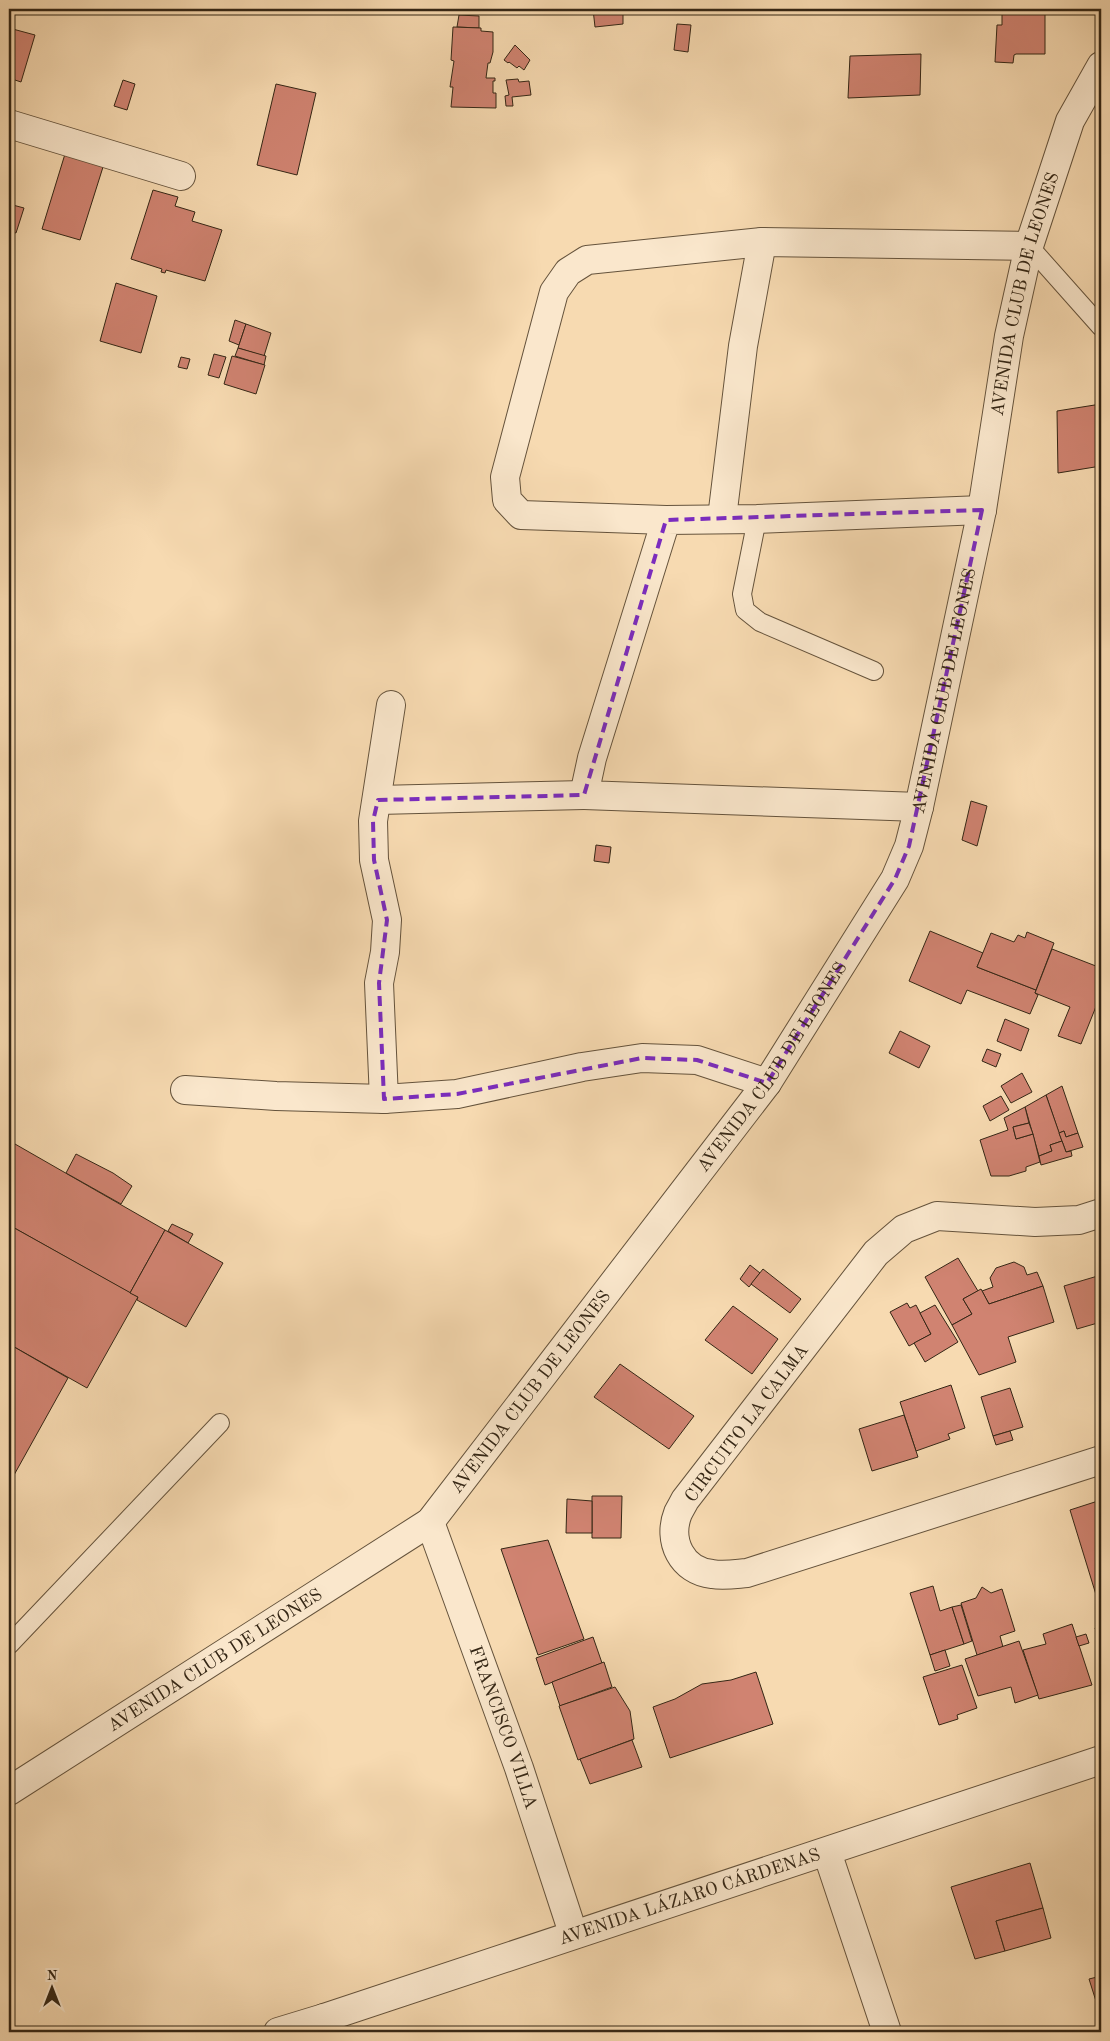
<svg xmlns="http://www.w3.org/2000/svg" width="1110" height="2041" font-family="'Old Standard TT',serif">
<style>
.building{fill:#d08371;stroke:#342615}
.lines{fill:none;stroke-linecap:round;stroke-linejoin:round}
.service-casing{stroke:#65533c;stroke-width:20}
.minor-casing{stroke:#65533c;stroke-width:30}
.tertiary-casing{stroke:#65533c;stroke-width:30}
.service{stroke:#fae7cc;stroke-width:18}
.minor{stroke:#fae7cc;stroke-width:28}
.tertiary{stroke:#fae7cc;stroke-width:28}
.marked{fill:none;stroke:#7b2cbf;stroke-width:4;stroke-dasharray:10 6;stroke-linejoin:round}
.labels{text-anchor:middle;stroke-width:4;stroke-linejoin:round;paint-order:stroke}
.street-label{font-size:18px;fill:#342615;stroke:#fae7cc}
</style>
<rect width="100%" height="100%" fill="#f7dab1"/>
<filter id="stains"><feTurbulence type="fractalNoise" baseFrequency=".004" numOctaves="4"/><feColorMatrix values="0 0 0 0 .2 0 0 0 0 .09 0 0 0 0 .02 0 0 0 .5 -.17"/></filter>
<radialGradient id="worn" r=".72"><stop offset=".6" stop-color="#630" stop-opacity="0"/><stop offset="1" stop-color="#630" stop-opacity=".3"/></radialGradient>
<g class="building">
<polygon points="593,9 623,9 623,24 595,27"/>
<polygon points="1002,13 1045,13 1045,54 1016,54 1014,55 1013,63 995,62 997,25 1002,25"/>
<polygon points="459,15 479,16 479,28 457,27"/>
<polygon points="677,24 691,25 688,52 674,50"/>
<polygon points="453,27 481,28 481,31 493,32 493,52 490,63 488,63 486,78 495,78 495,81 493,81 493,93 496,93 496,108 451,107 453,87 450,87 454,61 451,60"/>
<polygon points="9,28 35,35 21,82 9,78"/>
<polygon points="515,45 530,60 524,70 519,66 517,68 509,62 508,63 504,60"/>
<polygon points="921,54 920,95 848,98 850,56"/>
<polygon points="518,79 519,82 529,81 531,95 512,97 513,106 506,106 505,96 509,95 506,80"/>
<polygon points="123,80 135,84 127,110 114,106"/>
<polygon points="276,84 316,93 297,175 257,165"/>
<polygon points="65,154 103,167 80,240 42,229"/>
<polygon points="9,157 14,159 9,180"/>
<polygon points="153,190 178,197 175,206 195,212 192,221 222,230 205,281 166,270 165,273 161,272 162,269 131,259"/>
<polygon points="9,204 24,208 16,233 9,231"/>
<polygon points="116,283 157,296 141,353 100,341"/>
<polygon points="235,320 246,324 239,345 229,341"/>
<polygon points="246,324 271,333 264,356 238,348"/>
<polygon points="238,348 266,356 264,365 235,356"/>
<polygon points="214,354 226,357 219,378 208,375"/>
<polygon points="232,356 265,365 256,394 224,384"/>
<polygon points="181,357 190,359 187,369 178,367"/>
<polygon points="1101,404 1101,466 1058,473 1057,411"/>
<polygon points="971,801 987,806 977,846 962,840"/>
<polygon points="596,845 611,847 609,863 594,861"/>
<polygon points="930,931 983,953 977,967 1036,990 1035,993 1038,995 1030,1014 967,990 961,1004 909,981"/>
<polygon points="1027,932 1054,943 1036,990 977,967 991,933 1014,942 1018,935 1025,938"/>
<polygon points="1052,949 1101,968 1101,994 1081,1044 1058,1036 1070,1007 1035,993"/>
<polygon points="1005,1019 1029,1029 1021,1051 997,1041"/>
<polygon points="900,1031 930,1046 919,1068 889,1053"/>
<polygon points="987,1049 1001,1054 996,1067 982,1061"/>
<polygon points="1022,1073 1032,1092 1011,1103 1001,1086"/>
<polygon points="1062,1086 1078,1133 1066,1137 1064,1131 1059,1133 1046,1095"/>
<polygon points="1046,1095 1062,1141 1050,1145 1052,1151 1039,1156 1025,1107"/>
<polygon points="1001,1096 1009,1110 990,1121 983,1106"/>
<polygon points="1025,1107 1029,1123 1013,1127 1016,1139 1033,1134 1040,1162 1026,1167 1026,1171 1009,1176 991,1176 980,1140 1008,1130 1004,1118"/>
<polygon points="1029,1123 1033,1134 1016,1139 1013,1127"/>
<polygon points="1064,1131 1066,1137 1078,1133 1083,1147 1066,1152 1059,1133"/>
<polygon points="1062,1141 1066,1152 1071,1151 1072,1156 1041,1165 1039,1156 1052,1151 1050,1145"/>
<polygon points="15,1144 165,1230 130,1293 9,1225 9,1155"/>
<polygon points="76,1154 113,1173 132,1186 121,1204 66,1173"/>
<polygon points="172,1224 193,1234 188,1243 168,1231"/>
<polygon points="9,1225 138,1297 87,1388 9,1344"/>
<polygon points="165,1230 223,1263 186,1327 137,1300 138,1297 130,1293"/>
<polygon points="958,1258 978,1291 963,1299 972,1314 952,1325 925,1277"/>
<polygon points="1014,1262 1024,1267 1027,1275 1037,1272 1043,1286 989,1304 982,1291 993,1287 990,1278 996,1268"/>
<polygon points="750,1265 760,1273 749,1287 740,1279"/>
<polygon points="763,1269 801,1299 790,1313 751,1284"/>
<polygon points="1101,1275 1101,1322 1077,1329 1064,1286"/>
<polygon points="1043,1286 1054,1322 1008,1337 1016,1362 979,1375 952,1325 972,1314 963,1299 981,1289 989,1304"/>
<polygon points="907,1303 910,1308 916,1305 931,1334 909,1346 890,1312"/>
<polygon points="935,1305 958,1342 925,1362 914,1343 931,1334 920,1313"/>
<polygon points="733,1306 778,1339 752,1374 705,1340"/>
<polygon points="9,1344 68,1378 9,1484"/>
<polygon points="620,1364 694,1416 669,1449 594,1397"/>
<polygon points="951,1385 965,1428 948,1434 950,1439 916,1451 900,1402"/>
<polygon points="1010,1388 1023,1427 993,1436 981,1397"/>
<polygon points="904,1415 918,1457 872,1471 859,1429"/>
<polygon points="1010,1431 1013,1440 996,1445 993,1436"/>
<polygon points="592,1496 622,1496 621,1538 592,1538"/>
<polygon points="567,1499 592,1501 592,1533 566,1533"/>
<polygon points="1101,1500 1101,1611 1070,1510"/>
<polygon points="548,1540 584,1639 538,1655 501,1549"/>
<polygon points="933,1586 940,1611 952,1607 964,1644 930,1655 910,1593"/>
<polygon points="982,1587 991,1593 1002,1589 1015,1631 1000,1636 1003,1647 977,1655 961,1603 976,1598"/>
<polygon points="961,1605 972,1641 964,1644 952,1607"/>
<polygon points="1072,1624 1092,1685 1039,1699 1023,1650 1046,1644 1043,1634"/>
<polygon points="1101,1626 1101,1646 1095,1628"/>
<polygon points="1086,1634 1089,1643 1079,1646 1076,1637"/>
<polygon points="593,1637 602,1663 545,1685 536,1658"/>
<polygon points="1019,1641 1038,1695 1015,1703 1011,1687 978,1696 965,1659"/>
<polygon points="945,1650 950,1666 935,1671 930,1655"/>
<polygon points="604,1662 612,1687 560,1706 552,1682"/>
<polygon points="962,1665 977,1708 957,1715 958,1719 939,1725 923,1677"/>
<polygon points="756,1672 773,1724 670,1758 653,1707 675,1699 702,1684 731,1680"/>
<polygon points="615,1687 630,1711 634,1739 578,1760 559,1706"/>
<polygon points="632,1740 642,1767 590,1784 580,1759"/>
<polygon points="1030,1863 1043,1908 996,1921 1005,1951 975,1959 951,1887"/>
<polygon points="1043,1908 1051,1938 1005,1951 996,1921"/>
<polygon points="1101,1976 1101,2017 1089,1979"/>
</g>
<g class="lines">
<defs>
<g id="service">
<polyline points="1029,246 1101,327"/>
<polyline points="757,519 742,594 745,610 760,622 874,671"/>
<polyline points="9,1645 220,1423"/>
</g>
<g id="minor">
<polyline points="9,124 181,176"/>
<polyline points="722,518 743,346 762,242 1029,246"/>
<polyline points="666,520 521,515 507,500 505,477 554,292 568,272 587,260 762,242"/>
<polyline points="378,800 584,795"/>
<polyline points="919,807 584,795 592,758 666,520 757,519 982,510"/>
<polyline points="185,1090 276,1096 384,1099 457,1094 582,1067 642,1058 697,1060 767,1083"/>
<polyline points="384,1099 379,983 385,952 387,920 374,860 373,821 391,705"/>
<path d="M1101 1213 1079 1220 1035 1222 937 1216 904 1229 876 1253 685 1500C683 1504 680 1509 678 1513 667 1541 682 1571 712 1574 724 1576 735 1574 747 1573L1101 1460"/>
<path id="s1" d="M430 1522 519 1768 573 1933"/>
<path id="s2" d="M9 1791 430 1522 767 1083 895 879 909 846 919 807 982 510 1009 336 1029 246 1070 121 1101 66"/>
<polyline points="827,1852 887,2032"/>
<path id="s3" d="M324 2018C582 1930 842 1847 1101 1760"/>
</g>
<polyline id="tertiary" points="278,2032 324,2018 328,2032"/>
</defs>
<use href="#service" class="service-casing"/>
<use href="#minor" class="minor-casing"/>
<use href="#tertiary" class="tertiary-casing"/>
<use href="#service" class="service"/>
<use href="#minor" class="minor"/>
<use href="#tertiary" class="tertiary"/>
</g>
<path class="marked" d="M982 510 909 846 895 879 767 1083 697 1060 642 1058 457 1094 384 1099 379 983 387 920 374 860 373 821 378 800 584 795 666 520Z"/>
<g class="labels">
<g class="street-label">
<text dy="6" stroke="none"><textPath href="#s2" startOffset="1894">AVENIDA CLUB DE LEONES</textPath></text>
<text dy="6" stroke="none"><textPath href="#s2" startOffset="1489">AVENIDA CLUB DE LEONES</textPath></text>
<text dy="6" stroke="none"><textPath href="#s2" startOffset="1069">AVENIDA CLUB DE LEONES</textPath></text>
<text dy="6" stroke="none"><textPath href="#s2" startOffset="664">AVENIDA CLUB DE LEONES</textPath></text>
<text transform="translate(746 1423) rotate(-53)" y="6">CIRCUITO LA CALMA</text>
<text dy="6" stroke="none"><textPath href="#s2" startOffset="244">AVENIDA CLUB DE LEONES</textPath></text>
<text dy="6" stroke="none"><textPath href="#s1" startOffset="218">FRANCISCO VILLA</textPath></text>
<text dy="6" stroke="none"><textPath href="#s3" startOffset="385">AVENIDA LÁZARO CÁRDENAS</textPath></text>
</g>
</g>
<rect width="1110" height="2041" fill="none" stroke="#f7dab1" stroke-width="30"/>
<rect x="10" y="10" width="1090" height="2021" fill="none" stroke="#342615" stroke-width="2.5"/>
<rect x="15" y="15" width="1080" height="2011" fill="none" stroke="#342615"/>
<g transform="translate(52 1988)" stroke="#fae7cc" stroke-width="4" paint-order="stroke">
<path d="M0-4L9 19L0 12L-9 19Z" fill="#342615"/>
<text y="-8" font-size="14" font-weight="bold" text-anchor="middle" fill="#342615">N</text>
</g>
<rect width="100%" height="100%" filter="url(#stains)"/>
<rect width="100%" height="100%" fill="url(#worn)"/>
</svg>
